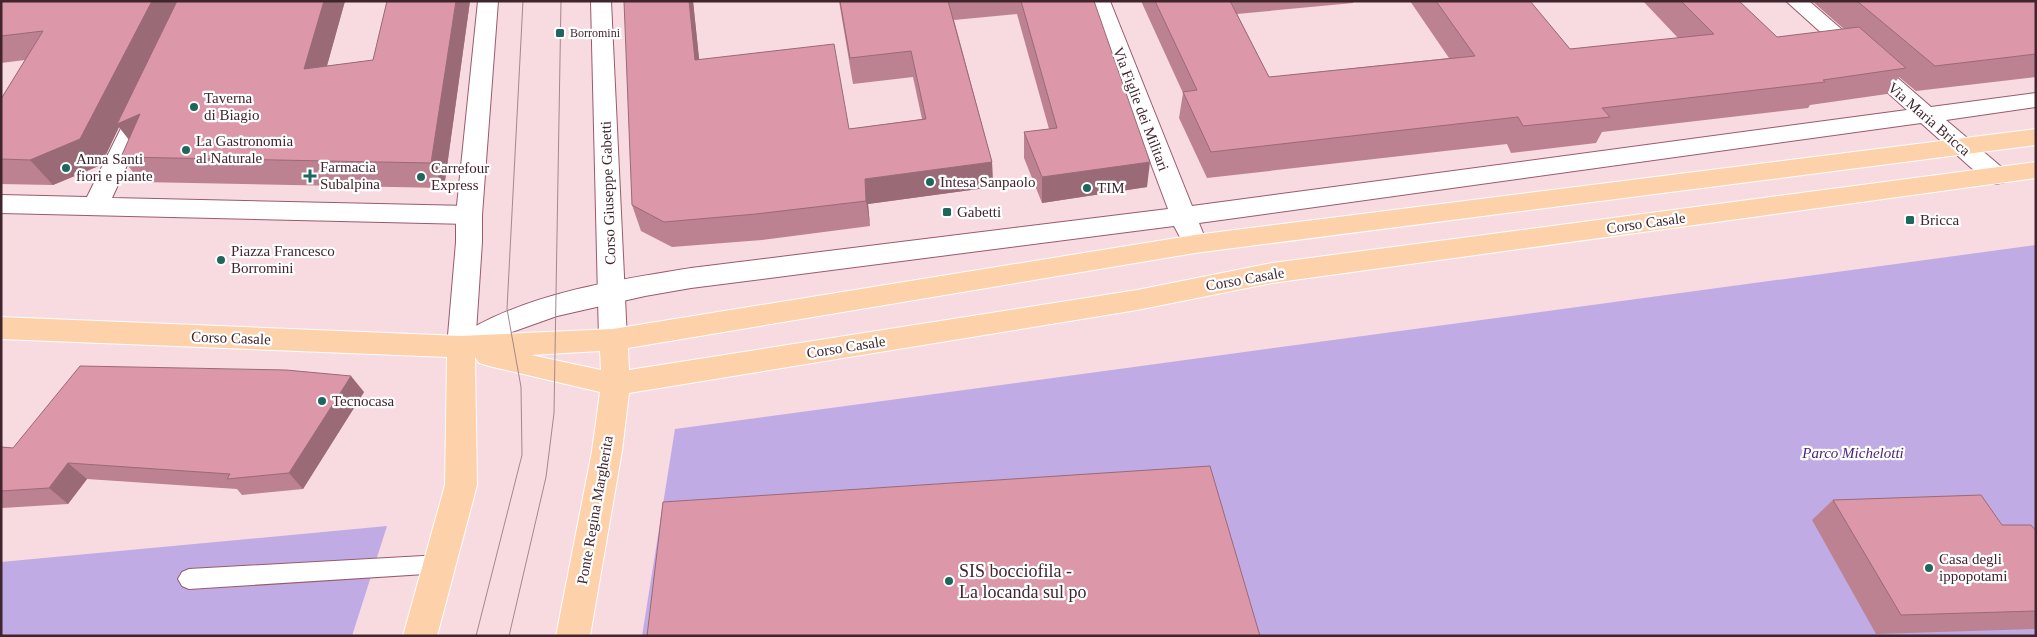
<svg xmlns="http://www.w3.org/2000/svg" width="2037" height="637" font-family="Georgia,serif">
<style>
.green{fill:#c1abe4}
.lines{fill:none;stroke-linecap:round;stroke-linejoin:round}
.lane-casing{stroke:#995a6c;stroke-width:2}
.street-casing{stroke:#995a6c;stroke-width:2}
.secondary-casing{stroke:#995a6c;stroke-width:2}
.primary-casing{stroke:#fff;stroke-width:2}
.lane{fill:#fff;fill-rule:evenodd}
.street{fill:#fff;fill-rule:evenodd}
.secondary{fill:#fff;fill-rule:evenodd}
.primary{fill:#fdd1a9;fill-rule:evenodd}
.tram{stroke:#a4878f;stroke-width:1}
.wall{fill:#bd8291}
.shaded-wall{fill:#9a6a76}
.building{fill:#dc97a9;stroke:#9a6a76}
.poi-dot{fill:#1e675d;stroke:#fff;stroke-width:2}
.labels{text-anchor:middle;stroke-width:4.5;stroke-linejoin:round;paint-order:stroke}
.far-poi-label{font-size:12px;fill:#41252d;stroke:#fff;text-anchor:start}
.poi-label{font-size:15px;fill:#41252d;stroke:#fff;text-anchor:start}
.street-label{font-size:15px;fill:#41252d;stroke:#fff}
.park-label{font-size:15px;font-style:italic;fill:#4a2474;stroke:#fff}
.near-poi-label{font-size:18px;fill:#41252d;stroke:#fff;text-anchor:start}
</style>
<rect width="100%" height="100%" fill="#f8dae1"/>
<g class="green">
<polygon points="2036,245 2036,636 642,636 675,429"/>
<polygon points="387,526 352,636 1,636 1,562"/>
</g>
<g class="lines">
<defs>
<polygon id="lane" points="441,555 448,557 451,564 448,571 441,573 189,589 182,586 178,579 182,572 189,569"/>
<g id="street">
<path d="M1090 1H1110L1192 206 1907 110 1786 1H1809L1931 107 2036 93V107L1946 120 2005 170 2008 176 2005 182 1996 184 1987 182 1921 123 1199 223 1203 233 1199 239 1190 242 1181 239 1174 226 691 288 645 296 557 316 512 332 471 355 461 358 451 355 447 347C453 336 463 333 474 327 540 291 618 280 691 268L1168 209Z"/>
<polygon points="144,97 152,99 155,104 112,198 469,206 478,209 482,215 478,221 469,224 1,213 1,195 87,197 133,104 136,99"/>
</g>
<g id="secondary">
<polygon points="478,1 498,1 482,215 482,242 475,347 471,355 461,358 451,355 447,347 456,242 456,215"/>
<polygon points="591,1 611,1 627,340 623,348 613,351 603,348 599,340"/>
</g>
<path id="primary" d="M2036 129V145L1195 253 628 348 629 370 1137 290 1272 263 2036 162V178L1272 283 1137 310 629 393 622 451 590 636H556L592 451 600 392 489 366 479 363 475 357 477 485 437 636H403L445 485 447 357 1 339V317L461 336 613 329 1195 235ZM600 351 601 370 531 355Z"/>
</defs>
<use href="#lane" class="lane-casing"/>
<use href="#street" class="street-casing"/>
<use href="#secondary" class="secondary-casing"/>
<use href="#primary" class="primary-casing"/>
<use href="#lane" class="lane"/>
<use href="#street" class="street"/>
<use href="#secondary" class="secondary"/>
<use href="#primary" class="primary"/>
<g class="tram">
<polyline points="476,636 522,455 521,387 507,309 523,1"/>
<polyline points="509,636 546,477 554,413 561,1"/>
</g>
</g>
<g class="wall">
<polygon points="1,1 345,1 327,66 373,60 387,1 470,1 444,188 141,182 121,157 129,139 119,127 101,165 53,185 1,184 1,99 25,60 1,63"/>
<polygon points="693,1 699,60 849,129 922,119 913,77 853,84 839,1 1094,1 1147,187 1042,203 1024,158 1024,132 1049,129 1017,14 954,20 992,162 993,187 868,204 870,226 762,240 672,247 641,231 632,205"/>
<polygon points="1141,1 1354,1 1353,3 1237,14 1269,77 1449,58 1410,1 1530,1 1570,49 1678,38 1643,1 1739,1 1777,37 1844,29 1812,1 2036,1 2036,77 1916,91 1899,77 1887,94 1810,105 1808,108 1602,132 1596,143 1511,153 1507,144 1207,178 1179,118 1183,93"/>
<polygon points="364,392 303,489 242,495 237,489 87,479 68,504 2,508 1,509 1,447 13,448"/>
<polygon points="1833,500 2036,531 2036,629 1876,634 1812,520"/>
</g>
<g class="shaded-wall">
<polygon points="152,1 181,1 140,114 136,149 119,127 101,165 53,185 30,160"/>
<polygon points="324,1 345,1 319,94 304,69"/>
<polygon points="456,1 470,1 444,188 431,163"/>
<polygon points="689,1 693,1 702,86 695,60"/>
<polygon points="992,162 993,187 868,204 870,226 866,201 865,179"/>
<polygon points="1150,162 1147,187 1042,203 1042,177"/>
<polygon points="351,376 364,392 303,489 289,473"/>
<polygon points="68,463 87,479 68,504 49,488"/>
</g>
<g class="building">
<polygon points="1,1 152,1 80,139 30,160 1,159 1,99 43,31 1,36"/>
<polygon points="177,1 324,1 304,69 373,60 387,1 456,1 431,163 121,157 140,114 117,124"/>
<polygon points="624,1 689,1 695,60 834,44 849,129 926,119 911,51 850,58 840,1 948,1 992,162 865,179 866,201 756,214 664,222 632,205"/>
<polygon points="1021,1 1094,1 1150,162 1042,177 1024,132 1057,128"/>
<polygon points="1155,1 1230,1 1269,77 1475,56 1436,1 1530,1 1570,49 1714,34 1681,1 1739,1 1777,37 1859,27 1906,68 1823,80 1825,82 1602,108 1610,117 1523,126 1518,117 1211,152 1183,92 1197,90"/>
<polygon points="1857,1 2036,1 2036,54 1935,66"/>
<polygon points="80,366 286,370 351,376 289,473 227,479 230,474 68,463 49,488 1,491 1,447 13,448"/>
<polygon points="1210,466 1260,636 647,636 663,502"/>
<polygon points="1981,495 2002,525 2031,525 2036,531 2036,611 1901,615 1833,500"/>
</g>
<g class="poi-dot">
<rect x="555" y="28" width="10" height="10" rx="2.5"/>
<circle cx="194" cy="107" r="5"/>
<circle cx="186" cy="150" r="5"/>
<circle cx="66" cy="168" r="5"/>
<path d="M307.5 168.5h5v5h5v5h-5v5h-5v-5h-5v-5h5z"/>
<circle cx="421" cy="177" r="5"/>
<circle cx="930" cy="182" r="5"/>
<circle cx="1087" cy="188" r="5"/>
<rect x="942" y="207" width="10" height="10" rx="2.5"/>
<rect x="1905" y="215" width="10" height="10" rx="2.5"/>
<circle cx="221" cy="260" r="5"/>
<circle cx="322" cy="401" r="5"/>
<circle cx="1929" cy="568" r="5"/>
<circle cx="949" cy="581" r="5"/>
</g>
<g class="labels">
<g class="far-poi-label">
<text x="570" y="37">Borromini</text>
</g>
<g class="poi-label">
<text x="204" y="103">Taverna<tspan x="204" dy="17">di Biagio</tspan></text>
<text x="196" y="146">La Gastronomia<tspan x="196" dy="17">al Naturale</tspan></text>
<text x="76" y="164">Anna Santi<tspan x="76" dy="17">fiori e piante</tspan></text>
<text x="320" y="172">Farmacia<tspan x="320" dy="17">Subalpina</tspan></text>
<text x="431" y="173">Carrefour<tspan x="431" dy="17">Express</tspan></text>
<text x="940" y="187">Intesa Sanpaolo</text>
<text x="1097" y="193">TIM</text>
<text x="957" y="217">Gabetti</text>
<text x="1920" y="225">Bricca</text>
<text x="231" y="256">Piazza Francesco<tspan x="231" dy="17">Borromini</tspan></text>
<text x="332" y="406">Tecnocasa</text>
<text x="1939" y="564">Casa degli<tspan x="1939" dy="17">ippopotami</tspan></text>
</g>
<g class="street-label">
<text transform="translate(1141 109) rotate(69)" y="5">Via Figlie dei Militari</text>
<text transform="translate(1929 119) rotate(41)" y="5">Via Maria Bricca</text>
<text transform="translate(608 193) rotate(-92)" y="5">Corso Giuseppe Gabetti</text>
<text transform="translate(1646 223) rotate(-8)" y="5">Corso Casale</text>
<text transform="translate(1245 279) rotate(-10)" y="5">Corso Casale</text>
<text transform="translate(231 338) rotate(2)" y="5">Corso Casale</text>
<text transform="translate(846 347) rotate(-9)" y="5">Corso Casale</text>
<text transform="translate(595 510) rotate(-80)" y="5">Ponte Regina Margherita</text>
</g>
<g class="park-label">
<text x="1853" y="458">Parco Michelotti</text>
</g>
<g class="near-poi-label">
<text x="959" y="577">SIS bocciofila -<tspan x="959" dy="21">La locanda sul po</tspan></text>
</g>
</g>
<rect width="2037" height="637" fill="none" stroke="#41252d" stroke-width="5"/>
</svg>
